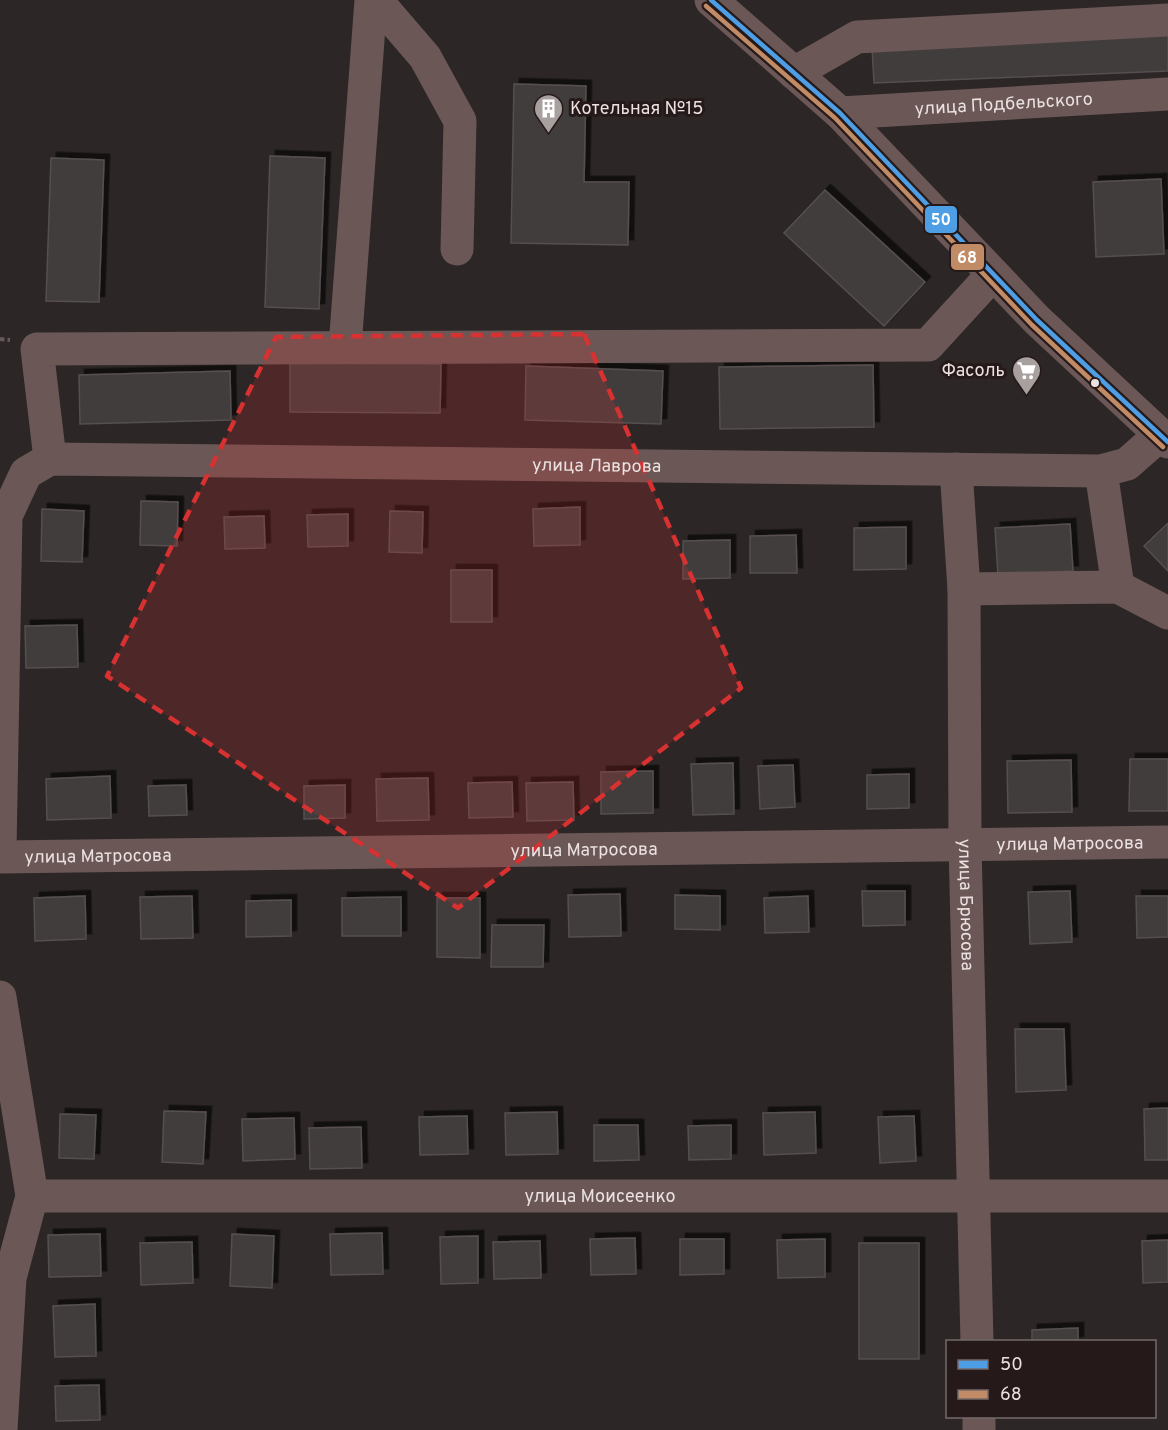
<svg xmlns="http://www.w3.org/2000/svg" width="1168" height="1430" font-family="Overpass,sans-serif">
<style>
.building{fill:#423c3c;stroke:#564f4f;stroke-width:1.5;filter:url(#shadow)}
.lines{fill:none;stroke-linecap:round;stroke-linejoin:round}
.path{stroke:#675a5a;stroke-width:4;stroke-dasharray:4.5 3;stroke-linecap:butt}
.minor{stroke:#6a5756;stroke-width:33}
.bus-1-casing{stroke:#261919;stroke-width:9}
.bus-2-casing{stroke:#261919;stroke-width:9}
.bus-1{stroke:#4d9ee5;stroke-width:4.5}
.bus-2{stroke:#c18c65;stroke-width:4.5}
.marked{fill:#d73131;fill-opacity:0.2;stroke:#d73131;stroke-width:4.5;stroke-dasharray:12 8;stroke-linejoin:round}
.bus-dot{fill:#eae1e0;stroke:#261919;stroke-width:2}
.labels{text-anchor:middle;stroke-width:6;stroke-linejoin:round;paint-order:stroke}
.street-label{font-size:18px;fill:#eae1e0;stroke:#261919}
.poi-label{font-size:18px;fill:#eae1e0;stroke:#261919;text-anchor:start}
.line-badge{stroke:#261919;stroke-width:2}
.badge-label{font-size:16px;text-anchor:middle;font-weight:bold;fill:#fff}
</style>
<defs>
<filter id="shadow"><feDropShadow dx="5.5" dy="-5.5" stdDeviation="0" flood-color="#0009"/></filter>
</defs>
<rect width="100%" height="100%" fill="#2c2626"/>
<g class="building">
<polygon points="1168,33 1168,71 874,83 872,47"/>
<polygon points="514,84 586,86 584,182 629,182 628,245 511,243"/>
<polygon points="270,156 325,158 319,309 265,307"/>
<polygon points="51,158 104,160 99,302 46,301"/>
<polygon points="1161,179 1164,254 1096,257 1093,182"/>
<polygon points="825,190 925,282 884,326 784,233"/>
<polygon points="290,363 441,364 440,413 290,412"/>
<polygon points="873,365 874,427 720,429 719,367"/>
<polygon points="526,366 663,371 661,424 525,420"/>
<polygon points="230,371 231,420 80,424 79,375"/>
<polygon points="141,501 178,502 177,546 140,545"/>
<polygon points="580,507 580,545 534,546 533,509"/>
<polygon points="42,509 84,511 82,562 41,561"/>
<polygon points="390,511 423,512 422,553 389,552"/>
<polygon points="348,514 348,546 308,547 307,515"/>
<polygon points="264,516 265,548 225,549 224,517"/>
<polygon points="1168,523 1168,571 1144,546"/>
<polygon points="1070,524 1073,571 998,575 995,528"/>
<polygon points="906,527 906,569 854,570 854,528"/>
<polygon points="796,535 797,573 750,573 750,536"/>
<polygon points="730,540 730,578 683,579 683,541"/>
<rect x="451" y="570" width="41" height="52"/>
<polygon points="77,625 78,667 26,668 25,626"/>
<polygon points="1130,759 1168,759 1168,811 1129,811"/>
<polygon points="1071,760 1072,812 1008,813 1007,761"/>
<polygon points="733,763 734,814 693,815 691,764"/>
<polygon points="793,765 795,807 760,809 758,766"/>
<polygon points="653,771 653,813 601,814 601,772"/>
<polygon points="909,774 909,808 867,809 867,775"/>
<polygon points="110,776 111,818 47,820 46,779"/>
<polygon points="428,778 429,820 377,821 376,779"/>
<polygon points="512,782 513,817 469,818 468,783"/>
<polygon points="573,782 574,820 527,821 526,783"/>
<polygon points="186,785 187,815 149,816 148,786"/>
<polygon points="345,785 345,818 304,819 304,786"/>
<polygon points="862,891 905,891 905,925 863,926"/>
<polygon points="1070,891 1072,942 1030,944 1028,892"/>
<polygon points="620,894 621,936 569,937 568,895"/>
<polygon points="675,895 720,896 720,930 675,929"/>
<polygon points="85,896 86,939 35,941 34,898"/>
<polygon points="192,896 193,938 141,939 140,897"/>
<polygon points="808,896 809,932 765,933 764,898"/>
<polygon points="1136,896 1168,896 1168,937 1137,938"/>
<polygon points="401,897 401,936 342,936 342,898"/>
<polygon points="437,898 480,898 480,958 437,957"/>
<polygon points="291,900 291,936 246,937 246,901"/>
<polygon points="492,925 544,925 543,967 491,967"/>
<polygon points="1015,1029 1064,1029 1066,1090 1016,1092"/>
<polygon points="1168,1108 1168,1160 1145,1160 1144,1109"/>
<polygon points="164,1111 206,1112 203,1164 162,1162"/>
<polygon points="557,1112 558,1154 506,1155 505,1113"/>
<polygon points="815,1112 816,1153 764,1155 763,1113"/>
<polygon points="60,1114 96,1115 94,1159 59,1158"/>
<polygon points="467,1116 468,1154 420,1155 419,1117"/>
<polygon points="914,1116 916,1161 880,1163 878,1117"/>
<polygon points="294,1118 295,1159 243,1161 242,1119"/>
<polygon points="594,1125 638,1125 639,1160 594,1161"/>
<polygon points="731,1125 731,1159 689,1160 688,1126"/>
<polygon points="361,1127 362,1168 310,1169 309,1128"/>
<polygon points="382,1233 383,1274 331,1275 330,1234"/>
<polygon points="100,1234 101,1276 49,1277 48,1235"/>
<polygon points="232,1234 274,1236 272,1288 230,1286"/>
<polygon points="478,1236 478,1283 441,1284 440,1237"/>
<polygon points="635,1238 636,1274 591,1275 590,1239"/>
<polygon points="680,1239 724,1239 724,1274 680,1275"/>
<polygon points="825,1239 825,1277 778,1278 777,1240"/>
<polygon points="1168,1240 1168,1282 1143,1283 1142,1241"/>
<polygon points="540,1241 541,1278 494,1279 493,1242"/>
<polygon points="192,1242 193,1283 141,1285 140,1243"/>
<rect x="859" y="1243" width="60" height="116"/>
<polygon points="95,1304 96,1356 55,1357 53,1306"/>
<polygon points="1078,1328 1078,1342 1032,1342 1032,1330"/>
<polygon points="99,1385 100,1420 56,1421 55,1386"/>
</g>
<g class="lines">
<polyline class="path" points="0,339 10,340"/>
<g class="minor">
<polyline points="376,0 425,57 460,121 457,249"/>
<polyline points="711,0 840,113 1037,320 1168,442"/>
<polyline points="794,73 857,37 1168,20"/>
<path id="s1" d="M840 113 1168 94"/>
<polyline points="345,347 371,0"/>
<polyline points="50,459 37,349 928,345 993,274"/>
<path id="s2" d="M956 469 964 589 965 844 977 1342"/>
<polyline points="1101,471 1118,587"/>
<polyline points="964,589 1118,587 1168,613"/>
<path id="s3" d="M0 852 6 516 26 473 50 459 1101 471 1127 464 1160 435"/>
<path id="s4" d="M0 857 1168 842"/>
<polyline points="0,997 32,1196 10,1278 1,1430"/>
<path id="s5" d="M32 1196H1168"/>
<polyline points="979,1416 979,1430"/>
</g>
<defs>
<polyline id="bus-1" points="711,0 840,113 1037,320 1168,442"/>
<polyline id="bus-2" points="706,6 835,118 1032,325 1163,447"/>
</defs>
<use href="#bus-1" class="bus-1-casing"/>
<use href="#bus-2" class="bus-2-casing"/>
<use href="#bus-1" class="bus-1"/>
<use href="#bus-2" class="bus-2"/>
</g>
<path class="marked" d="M584 334 741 688 458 908 107 676 276 337Z"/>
<defs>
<symbol id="building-pin" viewBox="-11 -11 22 30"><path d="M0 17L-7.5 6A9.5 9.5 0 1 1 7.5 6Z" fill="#a8a09f" stroke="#261919"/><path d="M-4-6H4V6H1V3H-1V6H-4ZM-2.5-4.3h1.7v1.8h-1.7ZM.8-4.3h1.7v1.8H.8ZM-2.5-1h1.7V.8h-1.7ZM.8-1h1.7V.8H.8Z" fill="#fff"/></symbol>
<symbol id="supermarket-pin" viewBox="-11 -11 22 30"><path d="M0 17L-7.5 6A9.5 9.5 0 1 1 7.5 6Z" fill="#a8a09f" stroke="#261919"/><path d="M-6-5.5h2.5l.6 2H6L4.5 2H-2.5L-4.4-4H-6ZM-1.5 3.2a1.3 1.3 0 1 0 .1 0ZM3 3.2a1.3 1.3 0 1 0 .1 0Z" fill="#fff"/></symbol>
</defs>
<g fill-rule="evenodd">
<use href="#building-pin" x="532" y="92" width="33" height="45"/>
<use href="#supermarket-pin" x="1010" y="354" width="33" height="45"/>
</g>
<circle class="bus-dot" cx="1095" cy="383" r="5"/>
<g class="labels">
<g class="street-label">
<text dy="6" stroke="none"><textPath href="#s1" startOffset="164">улица Подбельского</textPath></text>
<text dy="6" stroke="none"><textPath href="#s3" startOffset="958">улица Лаврова</textPath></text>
<text dy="6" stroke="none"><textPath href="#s4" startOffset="1070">улица Матросова</textPath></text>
<text dy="6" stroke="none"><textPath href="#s4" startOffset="584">улица Матросова</textPath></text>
<text dy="6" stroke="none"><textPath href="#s4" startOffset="98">улица Матросова</textPath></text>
<text dy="6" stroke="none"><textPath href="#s2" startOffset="436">улица Брюсова</textPath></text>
<text dy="6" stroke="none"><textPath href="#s5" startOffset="568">улица Моисеенко</textPath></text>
</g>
<g class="poi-label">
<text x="570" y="114">Котельная №15</text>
<text x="1005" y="376" text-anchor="end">Фасоль</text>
</g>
</g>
<g class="line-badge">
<rect x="924" y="205" width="34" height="29" rx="6" fill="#4d9ee5"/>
<rect x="950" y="243" width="35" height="28" rx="6" fill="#c18c65"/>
</g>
<g class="badge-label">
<text x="941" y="225">50</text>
<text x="967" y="263">68</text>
</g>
<rect x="946" y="1340" width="210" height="78" fill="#261919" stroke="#746969" stroke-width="1.5"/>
<rect x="958" y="1360" width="30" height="9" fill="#4d9ee5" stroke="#746969" stroke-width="1.5"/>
<text x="1000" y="1370" font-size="18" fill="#eae1e0">50</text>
<rect x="958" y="1390" width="30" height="9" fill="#c18c65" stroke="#746969" stroke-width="1.5"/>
<text x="1000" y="1400" font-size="18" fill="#eae1e0">68</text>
</svg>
